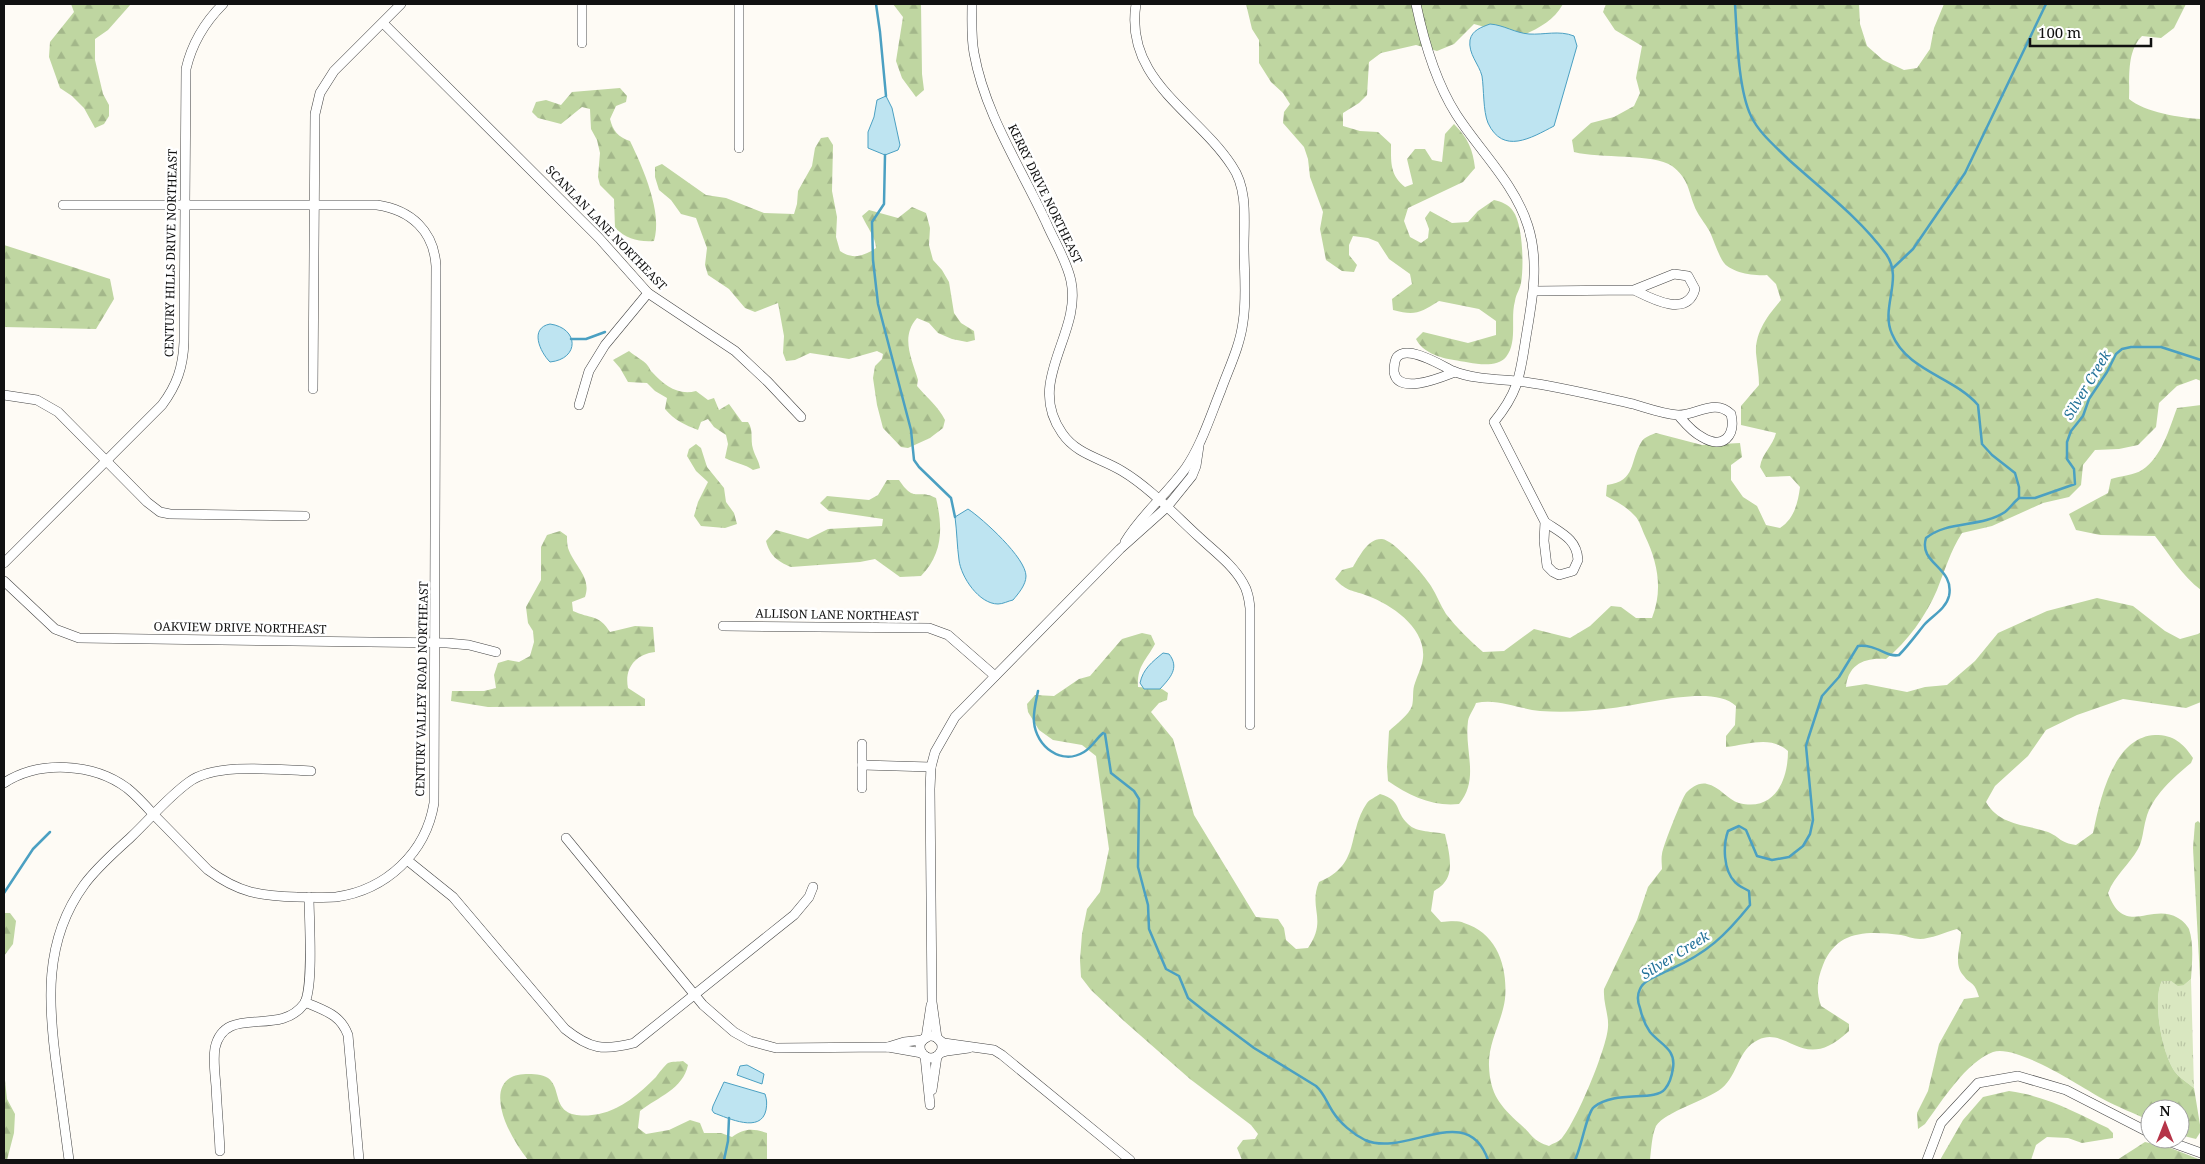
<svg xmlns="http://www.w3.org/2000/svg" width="2205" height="1164" font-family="'Noto Serif',serif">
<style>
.grass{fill:url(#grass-tufts)}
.forest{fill:url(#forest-firs)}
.water{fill:#bee4f1;stroke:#4ba0c2}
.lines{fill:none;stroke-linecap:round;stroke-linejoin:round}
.stream{stroke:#4ba0c2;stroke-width:2.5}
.minor-casing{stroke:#444;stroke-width:10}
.minor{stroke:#fff;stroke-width:9}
.labels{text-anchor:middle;stroke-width:5;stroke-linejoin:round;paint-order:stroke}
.street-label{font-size:12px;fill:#111;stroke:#fff}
.water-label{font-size:14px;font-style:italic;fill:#237299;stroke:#fff}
</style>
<defs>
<pattern id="grass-tufts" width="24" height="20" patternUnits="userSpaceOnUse" patternTransform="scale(1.25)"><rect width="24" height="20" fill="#d9e7c0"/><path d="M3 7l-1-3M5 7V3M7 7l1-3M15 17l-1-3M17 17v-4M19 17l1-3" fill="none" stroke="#b9c5a4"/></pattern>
<pattern id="forest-firs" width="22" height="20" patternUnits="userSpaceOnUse" patternTransform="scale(1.25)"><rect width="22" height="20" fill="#bfd6a1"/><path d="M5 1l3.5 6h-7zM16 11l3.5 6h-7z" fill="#a3b78a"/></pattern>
</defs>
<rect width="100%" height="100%" fill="#fefbf5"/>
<path class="grass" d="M2191 979 2194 1088C2188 1083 2180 1078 2176 1073 2162 1056 2152 999 2162 981H2171L2184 985Z"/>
<g class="forest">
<polygon points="71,4 131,4 108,30 95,39 95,60 103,94 109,105 109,116 104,124 95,128 84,108 72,96 60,88 49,57 50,42 74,12"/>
<polygon points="893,4 921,4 922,74 924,90 916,97 902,78 896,61 903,17"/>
<path d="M1246 4H1563C1553 22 1538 28 1520 37L1474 24 1454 44 1437 51 1416 45 1381 53 1369 62 1367 95 1359 103 1343 113V126L1360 131 1378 132 1391 144C1391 163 1390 175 1405 187L1413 184 1407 159 1415 149H1425L1432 160 1442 162 1445 134 1454 124C1468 138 1473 150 1475 168L1463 182 1408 208 1404 221 1410 237 1421 243 1428 238 1429 229 1425 218 1430 211 1452 223 1468 222 1478 211 1494 200C1502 202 1508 204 1513 211 1523 224 1524 267 1521 283 1520 289 1516 294 1515 301 1510 318 1518 342 1506 357 1495 370 1468 362 1454 360 1440 358 1422 352 1416 339L1423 332 1468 343 1496 335V321L1479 309 1439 301C1420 313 1415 316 1393 310L1392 299 1412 284 1410 274 1389 259 1378 242 1368 238 1353 236 1349 245V255L1357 265 1354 272 1342 271 1326 260 1320 229 1323 212 1310 177 1308 159 1304 147 1283 123 1284 112 1290 104 1283 93 1271 82 1259 63V40L1252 29Z"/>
<path d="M1606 4H1859L1860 24 1867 46 1883 60 1904 70 1917 68 1930 49 1934 28 1944 4H2186L2174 28 2161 38 2142 36C2126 52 2130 79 2129 99 2144 112 2181 118 2201 119V381L2196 379 2177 386 2159 403 2156 427 2138 445 2119 449 2095 450 2083 465 2081 485 2069 497 2043 503 1992 526 1962 533C1950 552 1945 570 1937 590 1926 616 1907 642 1886 659 1864 657 1848 665 1846 687L1866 684 1907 692 1925 687 1947 685 1975 661 1998 633 2047 611 2097 598 2133 606 2165 631 2180 639 2198 634 2201 632V702L2186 708 2123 699 2077 715 2046 730 2028 756 1995 786 1986 802C2000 826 2025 824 2048 832 2060 837 2060 843 2076 845L2093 833C2100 800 2113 737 2155 735 2174 735 2183 743 2193 758L2191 763C2173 778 2152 796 2146 819 2143 829 2143 840 2138 849 2129 865 2115 875 2108 893 2124 938 2151 902 2178 918 2182 920 2187 925 2189 929 2194 944 2192 963 2191 979L2184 985 2178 986 2171 981H2162C2152 999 2162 1056 2176 1073 2180 1078 2188 1083 2194 1088L2201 1131 2196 1139 2180 1135V1109H2150V1121C2134 1113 2117 1107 2101 1098 2080 1086 2016 1044 1993 1052 1966 1062 1942 1101 1925 1124L1918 1129 1917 1113 1928 1091 1939 1044 1964 999 1979 997C1974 980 1971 986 1963 975 1953 964 1961 945 1961 932L1957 929C1946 932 1930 939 1920 939 1913 939 1907 936 1901 935 1867 931 1837 930 1823 965 1817 980 1816 991 1821 1006L1849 1024V1031C1803 1075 1788 1025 1758 1040 1738 1049 1738 1075 1722 1088 1706 1101 1666 1111 1656 1126 1652 1134 1651 1151 1650 1160H1242L1237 1148 1243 1140 1255 1139 1258 1134 1251 1125 1190 1079 1124 1021 1091 990 1081 977 1080 960 1082 934 1087 909 1100 892 1109 849 1096 756 1082 745 1053 740 1039 730 1028 712 1027 704 1035 695 1054 696 1079 679 1090 676 1122 639 1142 633 1151 635 1155 644C1145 662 1137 666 1138 687L1162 689 1168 693 1167 700 1159 703 1151 712 1173 739 1194 815 1256 917 1278 919 1284 928 1286 940 1296 949 1308 948C1328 919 1308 909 1319 882 1362 864 1346 834 1367 803 1370 799 1376 797 1380 794 1403 801 1394 811 1408 824 1417 833 1433 831 1445 834 1448 848 1455 871 1444 883 1442 886 1437 889 1434 891L1431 911 1441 922C1448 922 1457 920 1464 923 1497 933 1508 967 1505 999 1502 1022 1488 1042 1489 1066 1490 1094 1500 1106 1520 1124 1532 1134 1532 1141 1549 1146 1553 1143 1559 1142 1562 1138 1576 1122 1607 1048 1608 1027 1609 1015 1603 1003 1604 989L1637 920 1648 887 1662 869C1662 865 1661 859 1662 854 1663 846 1682 798 1686 793 1691 788 1699 782 1707 784 1719 786 1728 800 1739 803 1775 812 1788 780 1788 751 1770 735 1748 745 1726 747V736L1735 725 1736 706C1713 684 1644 705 1613 708 1589 711 1565 713 1540 711 1519 709 1498 698 1476 703 1474 709 1469 715 1468 721 1464 751 1480 779 1459 804 1434 807 1409 796 1388 781L1387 767 1389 731C1396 724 1409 715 1412 706 1414 699 1412 690 1415 683 1418 674 1422 667 1423 658 1426 628 1392 605 1368 596 1353 590 1347 592 1335 579L1342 570 1353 567C1359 557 1368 538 1382 539 1394 540 1425 576 1431 586 1437 595 1440 605 1446 614 1457 628 1469 640 1483 652L1504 651 1534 629 1570 638 1590 626 1611 606 1621 607 1636 618H1652C1663 590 1658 563 1645 536 1642 530 1640 521 1635 516 1627 507 1617 502 1606 496L1607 485C1637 481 1629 461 1642 441 1645 437 1651 435 1656 433L1702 445 1740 443 1742 457 1731 465V480L1743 497 1757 506 1766 525 1780 528C1794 519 1798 503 1800 487L1790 476 1766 477 1760 467C1762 453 1773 446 1776 433L1741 425V406L1759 385C1759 374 1757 364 1756 353 1755 332 1768 315 1781 300L1776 284 1767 275C1754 276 1729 273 1722 260 1717 251 1714 241 1710 232 1705 223 1697 214 1694 205 1688 189 1688 178 1672 166 1653 153 1600 159 1574 152L1572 140 1591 123 1614 117 1634 106 1640 93 1636 78 1642 46 1615 30 1603 12Z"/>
<path d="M620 88 627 96 626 102 616 106 610 119C613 131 618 137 630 141 643 168 663 213 654 241 638 242 627 239 615 228L614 199 600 185 598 177 600 153 597 140 591 129 590 109 582 107 561 124 538 118 532 112 536 102 546 100 561 105 572 92Z"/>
<path d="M828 137 833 145 832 191 837 217 836 237 840 251C853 260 864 256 876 248 876 238 867 227 862 216L869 210 898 218 912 207 926 213 930 228 929 245 933 260 942 270 949 282 954 313 961 323 974 331 975 340 967 342 952 339 938 333 929 323 917 318C900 337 912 359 918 380L917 386C927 398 938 406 945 420L943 428 930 438 908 448 901 447 883 428 877 405 873 378 875 366 882 359 883 354 877 351 849 359 810 353 795 360 786 361 783 353 784 336 778 303 755 312 745 308 729 289 708 275 705 265 707 248 696 218 681 214 671 200 659 190 655 177V167L662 164 706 195 726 198 764 213 794 214 797 204 798 191 812 166 815 148 821 138Z"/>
<polygon points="4,245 110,279 114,299 96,329 4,327"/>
<path d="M629 351C634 356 644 360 648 366 650 368 650 371 652 372 664 385 678 396 696 391L708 400 714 398 719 410 729 404 742 422H748C754 431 750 439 753 449 755 456 759 461 760 468L753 470C745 464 735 463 725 458L728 444 726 435 714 427 708 419 701 422 698 430C685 425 674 420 665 409L667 398 655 391 647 383 628 382 620 368 613 360Z"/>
<path d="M2201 405V590C2182 576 2170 555 2155 536L2100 535 2076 530 2069 514 2108 493 2111 479C2120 476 2135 475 2142 470 2162 457 2169 429 2177 408Z"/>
<polygon points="696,444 701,448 707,467 724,488 726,502 734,513 737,524 725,528 701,526 694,516 698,502 708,482 696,471 687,456 689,449"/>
<path d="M887 480H899C915 504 917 488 936 498 943 528 943 553 921 576L900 577 875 559 860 562 791 567C777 561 770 556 766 541L776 530 808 539 828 529 882 526 883 519 829 511 820 503 827 496 869 500 878 495Z"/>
<path d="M560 531 567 536C567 539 567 544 568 548 574 566 592 577 585 597L572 602 573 611C590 619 599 614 610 632L635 626 653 627 655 652C636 654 624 668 628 688L645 699V706L488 707 451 701 452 691H484L496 688 494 675 498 663 508 660 519 662 530 656 534 642 533 631 528 623 526 607 541 580V547L547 535Z"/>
<polygon points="2198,821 2201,824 2201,997 2193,848 2195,823"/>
<polygon points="4,913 10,913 16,921 13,944 4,956"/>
<path d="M683 1061 688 1065C683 1089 658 1097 640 1111L638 1128 646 1134 669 1130 690 1120 700 1123 704 1133H721L732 1137C744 1128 753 1128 767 1133V1160H528C519 1148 511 1136 505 1121 497 1099 496 1075 526 1074 533 1074 542 1074 548 1078 559 1086 555 1103 566 1111 574 1117 589 1116 599 1114 622 1109 639 1094 656 1077 659 1073 664 1066 668 1063 672 1061 679 1062 683 1061Z"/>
<polygon points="4,1071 7,1099 15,1114 14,1133 7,1160 4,1160"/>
<path d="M2009 1091C2046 1096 2075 1112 2108 1128L2113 1133V1138L2082 1143 2068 1138 2047 1137 2036 1145 2031 1160H1940L1963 1120 1983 1097Z"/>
<polygon points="2145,1142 2168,1147 2201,1160 2117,1160"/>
</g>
<g class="water">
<path d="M1490 24C1504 25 1515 33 1529 34 1544 35 1559 30 1574 36L1577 46 1554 126C1531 138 1503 155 1488 123 1483 111 1484 89 1482 76 1479 64 1468 54 1470 40 1472 30 1482 27 1490 24Z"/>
<polygon points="886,96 892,108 900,145 898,150 885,155 868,148 868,132 874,117 877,100"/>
<path d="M550 324C579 328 580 359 550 362 540 352 529 328 550 324Z"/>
<path d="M968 509C983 519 1026 558 1026 576 1026 585 1018 594 1013 600 1008 601 1003 604 998 604 979 604 961 577 959 560 957 546 957 532 955 517Z"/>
<path d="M1163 653 1169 654C1180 668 1170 678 1160 689H1144L1140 683C1143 669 1152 662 1163 653Z"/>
<polygon points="747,1065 764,1074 762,1084 737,1075 740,1066"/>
<path d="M724 1082 765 1094C767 1100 767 1104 766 1110 761 1134 728 1118 714 1113L712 1110 713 1106Z"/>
</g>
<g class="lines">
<g class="stream">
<polyline points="876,4 880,32 886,96"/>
<path d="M1735 4C1737 35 1738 89 1751 116 1759 133 1775 146 1788 159 1821 189 1859 217 1886 254 1904 279 1880 307 1892 334 1907 371 1954 377 1978 405L1982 444 1992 455 2015 473 2019 487V498"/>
<polyline points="885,155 884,204 872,222 873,260 878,304 911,430 914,460 919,467 951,498 955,517"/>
<polyline points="1893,268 1913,249 1965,173 2046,4"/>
<polyline points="571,339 586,339 605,332"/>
<path d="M1038 691C1036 701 1033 712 1034 722 1036 746 1061 766 1084 752 1092 747 1096 739 1103 733L1105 734 1111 773 1134 791 1139 799 1138 867 1148 905 1149 929 1166 969 1179 976 1188 998 1207 1013 1254 1048 1316 1086C1324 1093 1327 1103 1333 1112 1340 1123 1353 1134 1365 1140 1406 1158 1467 1100 1488 1160"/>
<polyline points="4,893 33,849 50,832"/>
<polyline points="724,1160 728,1141 729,1118"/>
<path d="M1575 1160C1581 1149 1587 1112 1594 1107 1615 1090 1655 1102 1665 1089 1670 1083 1672 1075 1673 1068 1676 1049 1661 1045 1650 1032 1645 1025 1642 1017 1640 1008 1638 1003 1637 995 1640 989 1644 979 1662 974 1671 969 1707 953 1725 936 1750 905L1749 891C1744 888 1738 886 1735 882 1723 870 1723 845 1728 831L1739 826 1746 830 1757 856 1772 860 1789 857 1803 846 1810 834 1813 820 1806 746 1808 739 1822 696 1839 677 1858 646C1877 644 1887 658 1899 655 1908 646 1916 635 1924 625 1932 616 1946 609 1949 596 1955 567 1918 564 1926 538 1948 520 1981 528 2005 512 2010 508 2014 502 2019 498H2035L2075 484 2074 469 2067 459V442L2071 431 2083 416 2089 399 2107 372 2116 354 2122 349 2131 347H2161L2201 360"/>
</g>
<defs>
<g id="minor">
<path d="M972 4C972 20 971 37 974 53 985 114 1020 166 1046 222 1054 241 1067 261 1071 281 1082 335 1025 380 1062 433 1077 455 1101 458 1122 471 1149 487 1175 515 1199 537 1214 551 1233 565 1243 583 1248 591 1249 599 1250 608V725"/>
<path d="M1416 4C1424 42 1435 81 1456 114 1479 150 1515 184 1528 226 1539 261 1533 296 1527 331 1520 372 1521 389 1494 422L1545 522 1544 541 1547 566 1553 572 1559 575 1573 571 1578 560C1577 539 1561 533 1545 522"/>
<polyline points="383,23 599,238 648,293 735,351 768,382 801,417"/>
<polyline points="582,43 582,4"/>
<polyline points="739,148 739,4"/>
<path d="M1534 291 1634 290 1674 274 1688 276 1695 289C1687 318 1652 299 1634 290"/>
<path d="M1455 372C1442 377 1398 396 1394 372 1394 368 1394 361 1397 357 1408 344 1442 366 1453 371 1475 380 1502 379 1525 382 1561 387 1597 396 1633 404 1647 408 1663 414 1678 415 1697 415 1715 398 1731 414 1736 436 1723 450 1702 437 1692 432 1685 423 1678 415"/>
<polyline points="313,389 315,114 320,93 334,71 401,4"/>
<polyline points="4,395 37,400 58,412 147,502 160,512 170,514 305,516"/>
<polyline points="579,405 589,371 605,345 648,293"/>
<path d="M1125 542C1141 515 1166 495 1185 469 1201 446 1210 417 1221 390 1229 368 1240 346 1243 322 1247 298 1244 272 1244 247 1244 220 1248 189 1232 166 1196 111 1124 80 1136 4"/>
<path d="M4 563 162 405C177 385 183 367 184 342L186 69C192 43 204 23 223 4"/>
<polyline points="4,581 55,629 79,638 447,643 469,645 496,652"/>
<polyline points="723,626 929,628 948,635 995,676"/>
<polyline points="862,744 862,788"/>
<polyline points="862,765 931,767"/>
<path d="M4 783C40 760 93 763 127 788 137 796 146 806 154 815 172 833 190 852 208 870 239 893 260 896 297 897 310 897 323 898 336 897 386 890 426 853 434 803L436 266C434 231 411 210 377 205H63"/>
<polyline points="566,838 703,1005 734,1032 750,1041 776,1048 888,1047 922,1053"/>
<path d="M407 860 453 897 565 1029C590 1049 603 1051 634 1043L794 915 809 897 813 887"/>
<path d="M305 1002C325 1011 340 1014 348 1035L359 1160"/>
<circle cx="931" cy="1047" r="11"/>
<polyline points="926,1038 931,1005"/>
<polyline points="937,1038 932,1002 930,789 931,767 935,752 955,717 1120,549 1167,507 1192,476 1196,466 1199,446"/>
<polyline points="939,1040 944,1043 994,1050 1002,1055 1130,1160"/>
<polyline points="888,1047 904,1042 923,1040"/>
<polyline points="940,1053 947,1051 969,1048"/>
<polyline points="925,1056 930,1105"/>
<polyline points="932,1090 937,1056"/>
<polyline points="2162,1139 2201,1153"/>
<path d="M220 1151C219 1129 217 1108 216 1086 215 1074 213 1060 215 1048 225 1003 279 1038 304 1004 314 989 309 918 309 897"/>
<path d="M69 1160C65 1130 61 1100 57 1070 48 1005 43 941 84 885 97 867 115 852 131 837 150 819 168 797 189 782 216 762 278 770 311 771"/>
<polyline points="1927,1160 1941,1123 1978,1083 2018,1076 2066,1090 2150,1133"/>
</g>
</defs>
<use href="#minor" class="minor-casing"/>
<use href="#minor" class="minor"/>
</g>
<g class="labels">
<g class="street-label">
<text transform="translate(1045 194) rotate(64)" y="4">KERRY DRIVE NORTHEAST</text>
<text transform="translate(606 228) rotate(46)" y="4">SCANLAN LANE NORTHEAST</text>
<text transform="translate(171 253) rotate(-89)" y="4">CENTURY HILLS DRIVE NORTHEAST</text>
<text transform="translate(837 615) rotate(1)" y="4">ALLISON LANE NORTHEAST</text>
<text transform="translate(240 628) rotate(1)" y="4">OAKVIEW DRIVE NORTHEAST</text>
<text transform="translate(422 689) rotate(-89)" y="4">CENTURY VALLEY ROAD NORTHEAST</text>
</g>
<g class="water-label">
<text transform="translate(2087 385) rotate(-59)" y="5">Silver Creek</text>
<text transform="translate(1675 955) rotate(-32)" y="5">Silver Creek</text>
</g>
</g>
<rect width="2205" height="1164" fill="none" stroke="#111111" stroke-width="10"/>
<g transform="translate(2165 1124)"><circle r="24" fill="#ffffff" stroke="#a0a0a0"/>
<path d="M0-4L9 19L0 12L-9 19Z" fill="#b53448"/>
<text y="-8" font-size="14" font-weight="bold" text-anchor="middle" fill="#111111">N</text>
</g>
<path d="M2030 38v8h121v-8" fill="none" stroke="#111111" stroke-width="2.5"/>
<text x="2038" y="38" font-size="15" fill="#111111" stroke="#ffffff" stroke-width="4" paint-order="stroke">100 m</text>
</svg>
